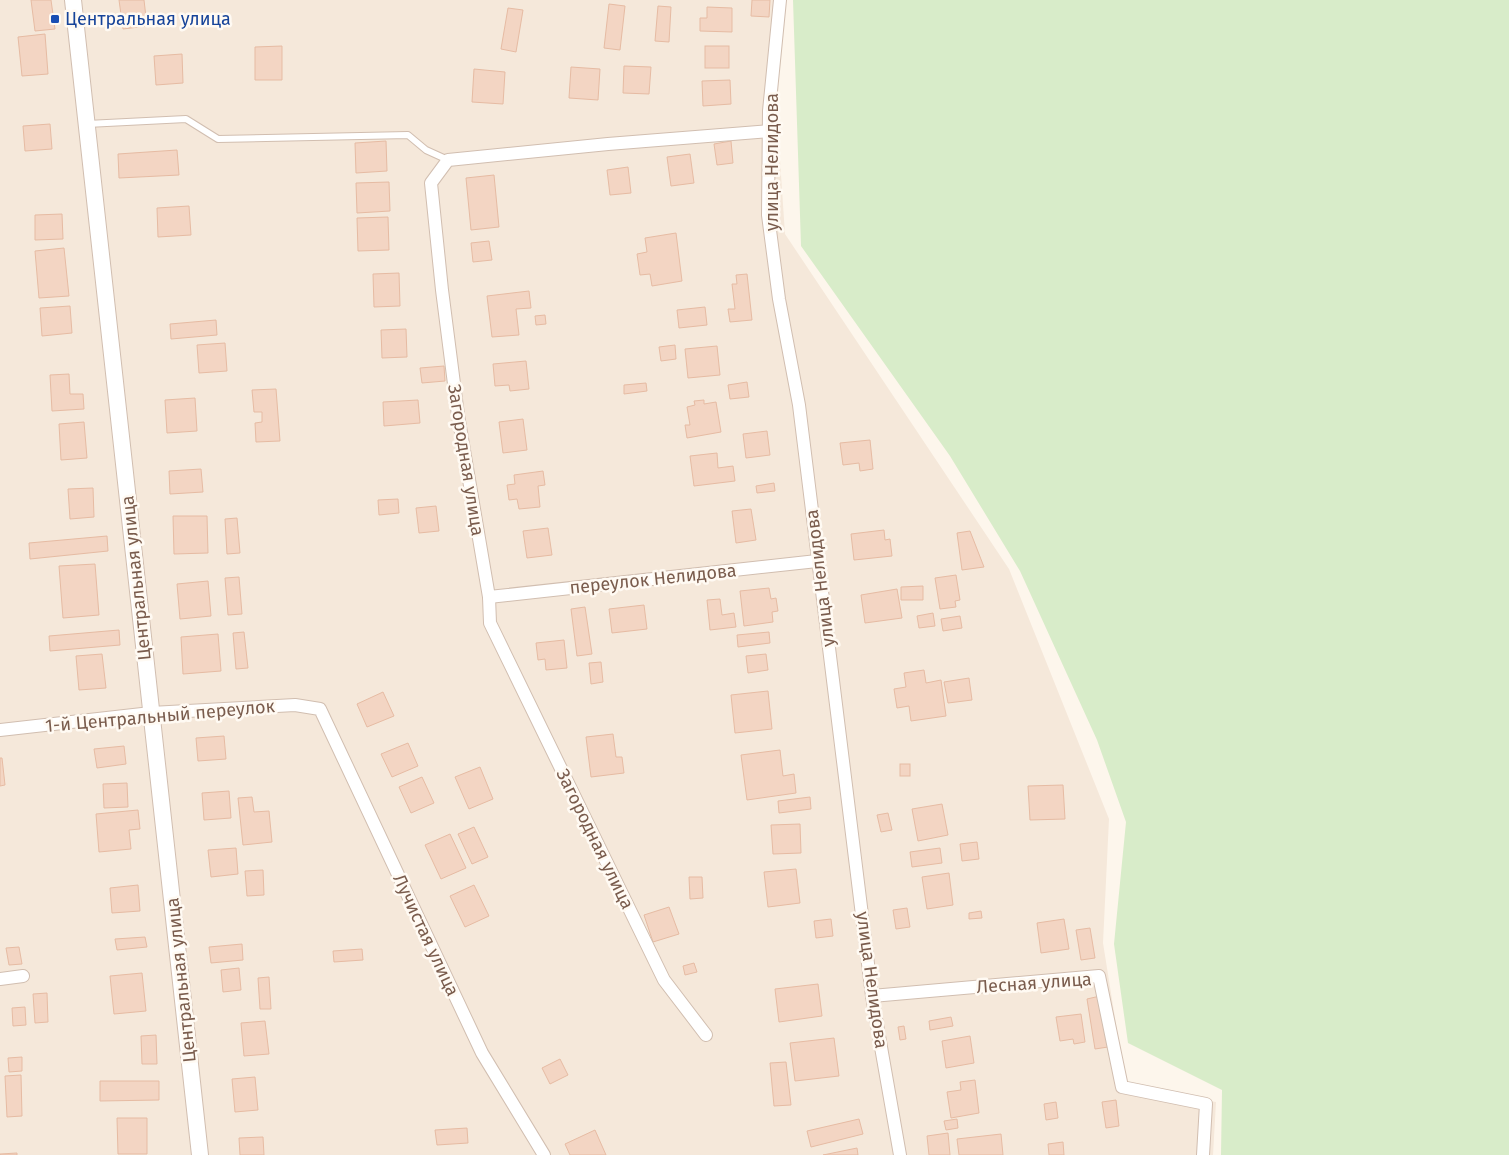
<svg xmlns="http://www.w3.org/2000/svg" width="1509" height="1155" font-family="'Fira Sans',sans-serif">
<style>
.residential{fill:#f5e8da}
.green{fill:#d8ecc9}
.building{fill:#f3d5c3;stroke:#e6bba3}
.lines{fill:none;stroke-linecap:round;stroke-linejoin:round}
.service-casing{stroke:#d1beb0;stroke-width:8}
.minor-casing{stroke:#d1beb0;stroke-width:14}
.tertiary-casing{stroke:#d1beb0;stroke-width:18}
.service{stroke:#fff;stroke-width:6}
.minor{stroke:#fff;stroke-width:12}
.tertiary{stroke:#fff;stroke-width:16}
.transit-dot{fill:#1a4fb4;stroke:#fffaf3;stroke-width:2}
.labels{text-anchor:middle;stroke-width:5;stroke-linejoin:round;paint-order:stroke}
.transit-label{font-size:18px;fill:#164399;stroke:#fffaf3;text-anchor:start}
.street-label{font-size:18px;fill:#7a5c4d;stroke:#fffaf3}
</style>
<rect width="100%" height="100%" fill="#fdf6ec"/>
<polygon class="residential" points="0,0 775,0 771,27 785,234 1009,569 1109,819 1103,943 1126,1087 1216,1102 1213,1155 0,1155"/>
<polygon class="green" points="793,0 1509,0 1509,1155 1221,1155 1222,1090 1128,1043 1114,944 1126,822 1097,740 1020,571 950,456 801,246"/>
<g class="building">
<polygon points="31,0 51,0 55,29 35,31"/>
<polygon points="119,0 144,0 147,26 123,29"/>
<polygon points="752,0 770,0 769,17 751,16"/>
<polygon points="609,4 625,6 620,50 604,48"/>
<polygon points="658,6 671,7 669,42 655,41"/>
<polygon points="707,7 732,8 732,32 700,31 700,18 707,18"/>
<polygon points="508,8 523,10 516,52 501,49"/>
<polygon points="45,34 48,74 22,76 18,37"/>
<polygon points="282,46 282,80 255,80 255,47"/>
<rect x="705" y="46" width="24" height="22"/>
<polygon points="182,54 183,83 156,85 154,56"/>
<polygon points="624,66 651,67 649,94 623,93"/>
<polygon points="571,67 600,69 598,100 569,98"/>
<polygon points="474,69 505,72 503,104 472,102"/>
<polygon points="730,80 731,104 703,106 702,81"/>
<polygon points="50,124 52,149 25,151 23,126"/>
<polygon points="386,141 387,171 356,173 355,143"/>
<polygon points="731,141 733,163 717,165 714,144"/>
<polygon points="177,150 179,175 119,178 118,154"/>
<polygon points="690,154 694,183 671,186 667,157"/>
<polygon points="628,167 631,193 610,195 607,170"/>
<polygon points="494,175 499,227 471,230 466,178"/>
<polygon points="389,182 390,211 357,213 356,183"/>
<polygon points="189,206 191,235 158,237 157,208"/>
<polygon points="62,214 63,239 35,240 35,215"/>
<polygon points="388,217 389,250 358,251 357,218"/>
<polygon points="676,233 682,281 652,286 650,274 640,275 637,254 647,252 645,238"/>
<polygon points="489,241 492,260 473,262 471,243"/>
<polygon points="64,248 69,296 39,298 35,251"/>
<polygon points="399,273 400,306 374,307 373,274"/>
<polygon points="747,274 752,320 730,322 728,309 735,309 732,284 737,284 736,275"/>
<polygon points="529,291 531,308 516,309 519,335 492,337 487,296"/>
<polygon points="70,306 72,333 42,336 40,308"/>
<polygon points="705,307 707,325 679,328 677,310"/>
<polygon points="545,315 546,324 536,325 535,316"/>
<polygon points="216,320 217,335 171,339 170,324"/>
<polygon points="406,329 407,357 382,358 381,330"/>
<polygon points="225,343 227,371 199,373 197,345"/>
<polygon points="675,345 676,359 661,361 659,347"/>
<polygon points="717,346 720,375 688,378 685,349"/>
<polygon points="526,361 529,389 510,391 509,385 495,386 493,364"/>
<polygon points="444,366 445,381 422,383 420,368"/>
<polygon points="69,374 70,394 83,394 84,409 52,411 50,375"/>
<polygon points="747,382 749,397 730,399 728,385"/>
<polygon points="646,383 647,391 624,394 624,385"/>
<polygon points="276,389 280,441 256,442 255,423 262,422 262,412 254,412 252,390"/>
<polygon points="195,398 197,431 167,433 165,400"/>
<polygon points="418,400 420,423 384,426 383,402"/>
<polygon points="704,400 704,404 716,402 721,432 687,438 685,425 690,425 687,407 695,405 694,401"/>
<polygon points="523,419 527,450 503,453 499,422"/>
<polygon points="84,422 87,458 61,460 59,424"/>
<polygon points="767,431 770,455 746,458 743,434"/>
<polygon points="870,440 873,469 860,471 859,463 843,465 840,443"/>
<polygon points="717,453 718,468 733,466 735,481 694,486 690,456"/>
<polygon points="201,469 203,492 170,494 169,471"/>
<polygon points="543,471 545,485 538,486 540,507 519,509 517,499 509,500 507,485 515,484 514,475"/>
<polygon points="774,483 775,491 757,493 756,486"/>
<polygon points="93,488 94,517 70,519 68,489"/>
<polygon points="398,499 399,513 379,515 378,500"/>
<polygon points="436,506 439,531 419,533 416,508"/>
<polygon points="751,509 756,540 736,543 732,511"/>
<polygon points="173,516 207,516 208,553 174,554"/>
<polygon points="237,518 240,553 227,554 225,519"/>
<polygon points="548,528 552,555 527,558 523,531"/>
<polygon points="884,530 885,540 890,539 892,556 854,560 851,534"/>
<polygon points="970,531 984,567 962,570 957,533"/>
<polygon points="107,536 108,551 30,559 29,543"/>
<polygon points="95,564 99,615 63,618 59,566"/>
<polygon points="956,575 960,600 955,601 956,607 940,609 935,578"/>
<polygon points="239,577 242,614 228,615 225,578"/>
<polygon points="208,581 211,616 180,619 177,584"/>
<polygon points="923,586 923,600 901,600 901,587"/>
<polygon points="769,588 771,599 776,598 778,611 772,612 773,622 744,626 740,591"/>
<polygon points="897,589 902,618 865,623 861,595"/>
<polygon points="720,599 722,615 734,613 736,627 710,630 707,600"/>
<polygon points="644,605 647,629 612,633 609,609"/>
<polygon points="585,607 592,654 577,656 571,609"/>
<polygon points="933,613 935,626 919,628 917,616"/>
<polygon points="960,616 962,628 943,631 941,619"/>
<polygon points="119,630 120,645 50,651 49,636"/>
<polygon points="244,632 248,668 236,669 233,633"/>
<polygon points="769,632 770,643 738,647 737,635"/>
<polygon points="218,634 221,671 183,674 181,637"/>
<polygon points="564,640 567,668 546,670 545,659 538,660 536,643"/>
<polygon points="102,654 106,688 79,690 76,656"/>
<polygon points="766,654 768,670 748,673 746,656"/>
<polygon points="601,662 603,682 591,684 589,663"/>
<polygon points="924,670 926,683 941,680 946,716 911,721 909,706 897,708 894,689 906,687 904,673"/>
<polygon points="969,678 972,700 948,703 944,682"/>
<polygon points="768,691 772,729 735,733 731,695"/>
<polygon points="383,692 394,716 367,727 357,704"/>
<polygon points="613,734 616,757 622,757 624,773 591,777 586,737"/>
<polygon points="224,736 226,759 198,761 196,738"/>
<polygon points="408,743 418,766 392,777 381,754"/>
<polygon points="124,746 126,764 97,768 94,749"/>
<polygon points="780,750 783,776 794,774 796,793 747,800 741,755"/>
<polygon points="0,758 2,758 5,785 0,786"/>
<rect x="900" y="764" width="10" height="12"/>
<polygon points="480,767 493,799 469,809 455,777"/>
<polygon points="422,777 434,803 411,813 399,787"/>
<polygon points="127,783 128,807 104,808 103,784"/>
<polygon points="1063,785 1065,819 1030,820 1028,786"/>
<polygon points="229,791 231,818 204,820 202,793"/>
<polygon points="252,797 254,812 269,811 272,842 243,845 238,798"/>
<polygon points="810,797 811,809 779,813 778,801"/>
<polygon points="942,804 948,835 918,841 912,809"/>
<polygon points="138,810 140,829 129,830 131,849 99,852 96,814"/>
<polygon points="888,813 892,830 881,832 877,815"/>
<polygon points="800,824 801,853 773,854 771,825"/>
<polygon points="474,827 488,857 472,864 458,834"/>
<polygon points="450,834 466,868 441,879 425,845"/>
<polygon points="977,842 979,859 962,861 960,844"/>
<polygon points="236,848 238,874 211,877 208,850"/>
<polygon points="940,848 942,863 912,867 910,852"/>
<polygon points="796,869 800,903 768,907 764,872"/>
<polygon points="263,870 264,895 247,896 245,871"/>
<polygon points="949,873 953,905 927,909 922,877"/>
<polygon points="689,877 702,877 703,898 690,899"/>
<polygon points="138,885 140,911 112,913 110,888"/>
<polygon points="474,885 489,916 465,927 450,896"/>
<polygon points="669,907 679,934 653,942 644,915"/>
<polygon points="907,908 910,927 896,929 893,910"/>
<polygon points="981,911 982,918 969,919 969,913"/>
<polygon points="831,919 833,936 816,938 814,921"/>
<polygon points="1064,919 1069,949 1041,953 1037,923"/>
<polygon points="1090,928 1095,958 1081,960 1076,930"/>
<polygon points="145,937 147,947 117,950 115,939"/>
<polygon points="242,944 243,960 211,963 209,947"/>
<polygon points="19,947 22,964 9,965 6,948"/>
<polygon points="362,949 363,960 334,962 333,951"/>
<polygon points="694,963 697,972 685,975 683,966"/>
<polygon points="239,968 241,990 223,992 221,970"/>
<polygon points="142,973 146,1011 114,1014 110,976"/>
<polygon points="269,977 271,1009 260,1009 258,978"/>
<polygon points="818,984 822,1016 779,1022 775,989"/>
<polygon points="47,993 48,1022 35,1023 33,994"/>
<polygon points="1100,996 1108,1047 1095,1049 1087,999"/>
<polygon points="25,1007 26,1025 13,1026 12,1008"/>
<polygon points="1081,1014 1085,1042 1074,1044 1073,1039 1060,1041 1056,1017"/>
<polygon points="951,1017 953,1026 930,1030 929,1021"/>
<polygon points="265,1021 269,1054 244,1056 241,1023"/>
<polygon points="904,1026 906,1039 900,1040 898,1027"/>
<polygon points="156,1035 157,1064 142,1064 141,1036"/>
<polygon points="970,1036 974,1063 946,1068 942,1041"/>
<polygon points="834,1038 839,1076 795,1081 790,1043"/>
<polygon points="22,1057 22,1071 9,1072 8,1058"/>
<polygon points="560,1059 568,1075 550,1084 542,1068"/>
<polygon points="786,1062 791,1105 774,1106 770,1063"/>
<polygon points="21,1075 22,1116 7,1117 5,1076"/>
<polygon points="255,1077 258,1110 235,1112 232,1079"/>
<polygon points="975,1080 979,1113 951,1118 947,1092 961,1090 960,1082"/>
<polygon points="100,1081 159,1081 159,1100 100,1101"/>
<polygon points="1116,1100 1119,1126 1106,1128 1102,1102"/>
<polygon points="1056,1102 1058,1118 1046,1120 1044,1104"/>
<polygon points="117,1118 147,1118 147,1154 118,1154"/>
<polygon points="859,1119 863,1134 811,1147 807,1131"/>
<polygon points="957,1119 958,1128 946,1130 944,1121"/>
<polygon points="467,1128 468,1143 437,1145 435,1130"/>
<polygon points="595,1130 606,1155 570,1155 565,1144"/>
<polygon points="948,1133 950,1155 929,1155 927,1136"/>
<polygon points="1001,1134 1003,1155 959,1155 957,1139"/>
<polygon points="263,1137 264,1155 240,1155 239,1138"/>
<polygon points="1063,1142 1064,1155 1049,1155 1048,1144"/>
<polygon points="857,1148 858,1155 823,1155"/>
<polygon points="17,1153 17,1155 0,1155 0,1154"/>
</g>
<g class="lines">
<defs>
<polyline id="service" points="87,124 186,119 218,139 408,135 426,150 448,160"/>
<g id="minor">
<polyline points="780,0 769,111 768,215 779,299 799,405 872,996 900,1155"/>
<polyline points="489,597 817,561"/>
<polyline points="0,730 151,713 295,705 320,709 482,1053 544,1155"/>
<polyline points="0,979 23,976"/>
<polyline points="872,996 1099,976 1122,1087 1206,1104 1203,1155"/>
<polyline points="706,1035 664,980 490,623 489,597 458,415 442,290 431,183 448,160 608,144 769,131"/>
</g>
<polyline id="tertiary" points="73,0 200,1155"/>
</defs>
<use href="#service" class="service-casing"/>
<use href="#minor" class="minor-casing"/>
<use href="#tertiary" class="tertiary-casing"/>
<use href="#service" class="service"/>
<use href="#minor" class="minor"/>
<use href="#tertiary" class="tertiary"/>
</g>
<rect class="transit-dot" x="50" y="14" width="10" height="10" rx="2.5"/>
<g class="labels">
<g class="transit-label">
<text x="65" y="25">Центральная улица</text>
</g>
<g class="street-label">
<text transform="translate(772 162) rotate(-90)" y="6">улица Нелидова</text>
<text transform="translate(466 460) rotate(81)" y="6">Загородная улица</text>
<text transform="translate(136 578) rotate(-96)" y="6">Центральная улица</text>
<text transform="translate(820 578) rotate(-97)" y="6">улица Нелидова</text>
<text transform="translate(653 579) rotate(-6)" y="6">переулок Нелидова</text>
<text transform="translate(160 716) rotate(-5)" y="6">1-й Центральный переулок</text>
<text transform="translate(595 839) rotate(64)" y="6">Загородная улица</text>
<text transform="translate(426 935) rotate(65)" y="6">Лучистая улица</text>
<text transform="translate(181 980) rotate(-96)" y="6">Центральная улица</text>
<text transform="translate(872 980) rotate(82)" y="6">улица Нелидова</text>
<text transform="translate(1034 983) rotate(-4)" y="6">Лесная улица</text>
</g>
</g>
</svg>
